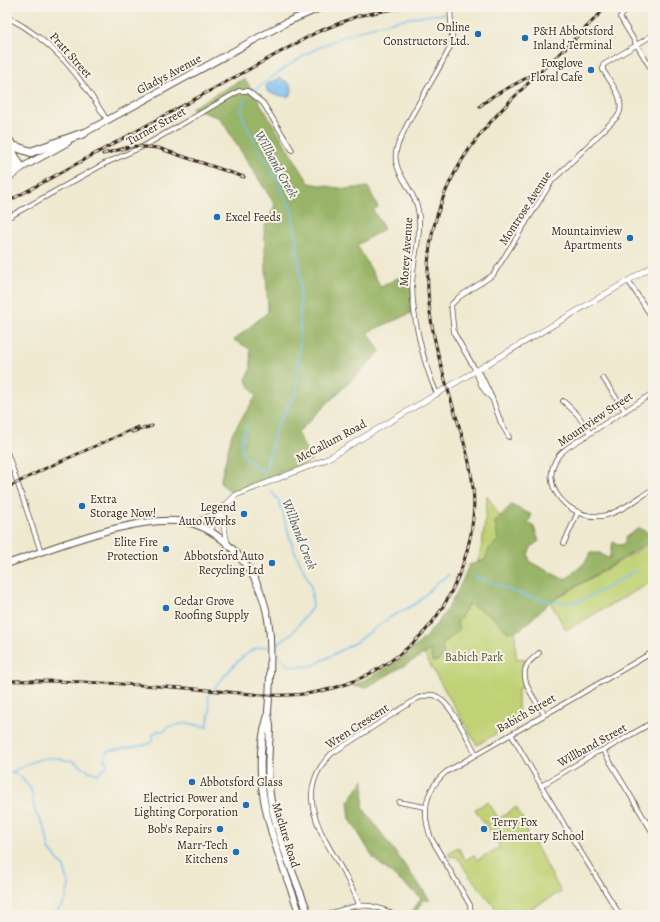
<svg xmlns="http://www.w3.org/2000/svg" width="660" height="922" font-family="Alegreya,serif">
<style>
.green{fill:#c0d275;stroke:#7e7e4a}
.forest{fill:#98b466;stroke:#6a6f42}
.water{fill:#79bff0;stroke:#5a7487}
.lines{fill:none;stroke-linecap:round;stroke-linejoin:round}
.stream{stroke:#79bff0;stroke-width:1.5}
.minor-casing{stroke:#564739;stroke-width:5.5}
.tertiary-casing{stroke:#564739;stroke-width:6}
.secondary-casing{stroke:#564739;stroke-width:8}
.trunk-casing{stroke:#564739;stroke-width:8}
.motorway-casing{stroke:#564739;stroke-width:10}
.minor{stroke:#fff;stroke-width:4}
.tertiary{stroke:#fff;stroke-width:5}
.secondary{stroke:#fff;stroke-width:6}
.trunk{stroke:#fff;stroke-width:7}
.motorway{stroke:#fff;stroke-width:8}
.rail-casing{stroke:#3b2a1e;stroke-width:3}
.rail{stroke:#f7f3e8;stroke-width:1.5;stroke-dasharray:4.5;stroke-linecap:butt}
.poi-dot{fill:#1f6fb2;stroke:#f7f3e8;stroke-width:1.5}
.labels{text-anchor:middle;stroke-width:4;stroke-linejoin:round;paint-order:stroke}
.poi-label{font-size:12px;fill:#3b2a1e;stroke:#f7f3e8;text-anchor:end}
.street-label{font-size:12px;fill:#3b2a1e;stroke:#f7f3e8}
.park-label{font-size:12px;fill:#5c5434;stroke:#f7f3e8}
.water-label{font-size:13px;font-style:italic;fill:#4e575d;stroke:#f7f3e8}
</style>
<rect width="100%" height="100%" fill="#f7f3e8"/>
<filter id="ink" filterUnits="userSpaceOnUse"><feTurbulence type="fractalNoise" baseFrequency=".025" numOctaves="2"/><feDisplacementMap in="SourceGraphic" scale="8" xChannelSelector="R" yChannelSelector="G"/><feConvolveMatrix kernelMatrix="1 2 1 2 8 2 1 2 1" color-interpolation-filters="sRGB"/></filter>
<filter id="wash" filterUnits="userSpaceOnUse"><feTurbulence type="fractalNoise" baseFrequency=".012" numOctaves="4" result="noise"/><feDisplacementMap in="SourceGraphic" scale="16" xChannelSelector="R" yChannelSelector="G"/><feGaussianBlur stdDeviation="0.9" result="paint"/><feColorMatrix in="noise" values="0 0 0 0 0 0 0 0 0 0 0 0 0 0 0 0 0 1.4 0 .05"/><feComposite in="paint" operator="in"/></filter>
<g filter="url(#wash)">
<rect width="100%" height="100%" fill="#efe9d0"/>
<g class="green">
<path d="M487 495 550 602 653 542V581L566 630 550 602 538 609 515 629 516 658 526 659 521 671 523 686 518 690V716L521 722 519 723 517 721 477 745 422 651C437 629 455 608 468 585 483 558 485 525 487 495Z"/>
<polygon points="488,802 499,819 516,807 525,823 528,841 535,844 561,892 526,911 525,909 513,915 501,915 468,874 459,859 454,856 450,857 448,853 458,847 465,860 474,855 477,860 500,847 475,809"/>
</g>
<g class="forest">
<polygon points="243,79 247,82 309,183 345,189 368,187 378,207 373,210 384,229 357,245 381,287 412,270 411,313 368,332 380,352 297,433 312,460 233,493 220,483 232,434 256,396 246,380 251,368 250,349 234,340 268,312 264,229 275,205 220,118 191,108"/>
<path d="M511 505 532 515 528 522 534 527 539 541 532 546 528 554 530 562 563 579 568 578C578 566 584 568 590 553H600L609 559 613 542 618 545 624 544 626 537 639 528 647 532 651 541 550 602 521 629 508 632 490 615 469 604 457 623 459 630 442 645 444 655 438 661 432 662 431 650 365 688 352 686C411 659 445 627 469 565L485 560 489 549 498 540 495 522Z"/>
<polygon points="364,780 363,808 430,900 424,900 414,915 410,915 421,898 374,859 350,819 348,802"/>
</g>
<path class="water" d="M280 78C289 82 297 89 288 97L273 94 267 91 266 86 269 83Z"/>
<g class="lines">
<g class="stream">
<path d="M256 89C277 74 298 57 320 47 357 29 404 16 444 14"/>
<polyline points="246,426 241,443 243,456 265,473 276,427 296,393 300,341 300,274 295,226 291,208 277,180 246,126 241,109 246,99"/>
<polyline points="271,491 279,501 293,548 311,585 313,606 293,632 272,648"/>
<path d="M475 576C502 587 551 609 579 601 595 596 621 578 637 570"/>
<polyline points="273,648 288,666 304,667 314,665 358,641 389,618 417,603 439,581 449,575"/>
<path d="M7 772 10 773C24 766 39 756 55 758 61 758 65 762 71 760L89 771 98 774 107 766V763L104 759 107 751 149 744 153 740V734L158 731H165L167 727 187 723 207 727 210 711 208 696C222 681 244 644 268 647"/>
<polyline points="10,773 19,775 31,789 35,812 45,828 49,849 64,867 69,885 65,901 54,915"/>
</g>
</g>
</g>
<g filter="url(#ink)">
<g class="lines">
<defs>
<g id="minor">
<polyline points="630,7 620,17 653,72"/>
<path d="M7 17C54 41 80 76 107 120"/>
<polyline points="7,218 104,164 144,146 239,91 248,91 263,103 292,150"/>
<polyline points="629,282 653,319"/>
<path d="M476 371 481 375 492 398C484 393 478 380 476 371L454 333 451 305 459 297 493 275 552 181 618 116C627 101 611 83 603 70V65L653 35"/>
<polyline points="603,378 625,411"/>
<path d="M653 393C631 407 608 421 586 436 577 441 566 447 559 455 536 485 570 520 602 516 620 513 638 498 653 489"/>
<path d="M437 394C423 363 409 307 413 273 415 253 422 230 418 210 415 190 392 172 396 152 397 144 402 136 405 129 418 101 437 75 450 47L452 37 450 7"/>
<polyline points="492,398 501,423 509,437"/>
<polyline points="563,401 577,414 590,433"/>
<polyline points="7,452 41,552"/>
<polyline points="564,543 578,512"/>
<path d="M539 653C535 657 530 660 527 665 518 680 537 702 544 714"/>
<polyline points="511,734 572,838 620,915"/>
<polyline points="603,750 653,833"/>
<polyline points="541,786 595,753 608,748 653,722"/>
<polyline points="399,802 425,807"/>
<path d="M359 905C343 855 281 805 331 754L418 698C423 697 428 694 433 695 449 698 468 740 476 754"/>
<path d="M326 915C353 905 368 900 394 915"/>
<path d="M471 915 470 905 431 838C421 812 425 790 446 772L653 652"/>
<polyline points="644,915 653,910"/>
</g>
<g id="tertiary">
<polyline points="221,512 227,543"/>
<polyline points="193,523 220,512"/>
<polyline points="210,531 220,511 236,495 325,460 653,266"/>
</g>
<g id="secondary">
<polyline points="82,134 287,22 322,7"/>
<polyline points="21,168 68,142"/>
<path d="M7 564C53 548 149 509 194 524 212 530 226 541 237 554 259 578 268 605 270 637 271 662 270 687 268 712 268 718 271 724 270 730 269 750 267 767 269 787 273 829 294 875 309 915"/>
<path d="M268 715C246 784 278 850 300 915"/>
</g>
<polyline id="trunk" points="7,171 20,166 21,168 7,179"/>
<g id="motorway">
<polyline points="7,139 13,146 31,152 84,133"/>
<polyline points="7,143 20,166"/>
<polyline points="7,156 14,168"/>
</g>
</defs>
<use href="#minor" class="minor-casing"/>
<use href="#tertiary" class="tertiary-casing"/>
<use href="#secondary" class="secondary-casing"/>
<use href="#trunk" class="trunk-casing"/>
<use href="#motorway" class="motorway-casing"/>
<use href="#minor" class="minor"/>
<use href="#tertiary" class="tertiary"/>
<use href="#secondary" class="secondary"/>
<use href="#trunk" class="trunk"/>
<use href="#motorway" class="motorway"/>
<defs>
<g id="rail">
<polyline points="480,106 493,96 532,75"/>
<polyline points="103,154 133,146 158,148 244,177"/>
<polyline points="7,202 317,32 358,16 404,7"/>
<polyline points="132,432 152,426"/>
<polyline points="7,488 46,468 138,427"/>
<path d="M7 681C67 680 126 684 185 688 228 691 274 700 317 692 359 684 396 662 425 631 442 612 453 591 462 567 471 541 476 515 473 488 471 463 463 439 456 416 437 355 418 294 433 230 451 152 502 108 558 55 574 40 590 23 607 7"/>
</g>
</defs>
<use href="#rail" class="rail-casing"/>
<use href="#rail" class="rail"/>
</g>
</g>
<g class="poi-dot">
<circle cx="478" cy="34" r="4"/>
<circle cx="525" cy="38" r="4"/>
<circle cx="591" cy="70" r="4"/>
<circle cx="217" cy="217" r="4"/>
<circle cx="630" cy="238" r="4"/>
<circle cx="82" cy="506" r="4"/>
<circle cx="244" cy="514" r="4"/>
<circle cx="166" cy="549" r="4"/>
<circle cx="272" cy="563" r="4"/>
<circle cx="166" cy="608" r="4"/>
<circle cx="192" cy="782" r="4"/>
<circle cx="246" cy="805" r="4"/>
<circle cx="220" cy="829" r="4"/>
<circle cx="484" cy="829" r="4"/>
<circle cx="236" cy="852" r="4"/>
</g>
<g class="labels">
<g class="poi-label">
<text x="470" y="31">Online<tspan x="470" dy="14">Constructors Ltd.</tspan></text>
<text x="533" y="35" text-anchor="start">P&amp;H Abbotsford<tspan x="533" dy="14">Inland Terminal</tspan></text>
<text x="583" y="67">Foxglove<tspan x="583" dy="14">Floral Cafe</tspan></text>
<text x="225" y="221" text-anchor="start">Excel Feeds</text>
<text x="622" y="235">Mountainview<tspan x="622" dy="14">Apartments</tspan></text>
<text x="90" y="503" text-anchor="start">Extra<tspan x="90" dy="14">Storage Now!</tspan></text>
<text x="236" y="511">Legend<tspan x="236" dy="14">Auto Works</tspan></text>
<text x="158" y="546">Elite Fire<tspan x="158" dy="14">Protection</tspan></text>
<text x="264" y="560">Abbotsford Auto<tspan x="264" dy="14">Recycling Ltd</tspan></text>
<text x="174" y="605" text-anchor="start">Cedar Grove<tspan x="174" dy="14">Roofing Supply</tspan></text>
<text x="200" y="786" text-anchor="start">Abbotsford Glass</text>
<text x="238" y="802">Electric1 Power and<tspan x="238" dy="14">Lighting Corporation</tspan></text>
<text x="492" y="826" text-anchor="start">Terry Fox<tspan x="492" dy="14">Elementary School</tspan></text>
<text x="212" y="833">Bob's Repairs</text>
<text x="228" y="849">Marr-Tech<tspan x="228" dy="14">Kitchens</tspan></text>
</g>
<g class="street-label">
<text transform="translate(71 55) rotate(48)" y="4">Pratt Street</text>
<text transform="translate(169 74) rotate(-28)" y="4">Gladys Avenue</text>
<text transform="translate(156 126) rotate(-29)" y="4">Turner Street</text>
<text transform="translate(525 208) rotate(-57)" y="4">Montrose Avenue</text>
<text transform="translate(406 252) rotate(-86)" y="4">Morey Avenue</text>
<text transform="translate(595 419) rotate(-34)" y="4">Mountview Street</text>
<text transform="translate(331 441) rotate(-28)" y="4">McCallum Road</text>
<text transform="translate(526 713) rotate(-30)" y="4">Babich Street</text>
<text transform="translate(357 726) rotate(-33)" y="4">Wren Crescent</text>
<text transform="translate(592 745) rotate(-29)" y="4">Willband Street</text>
<text transform="translate(286 835) rotate(73)" y="4">Maclure Road</text>
</g>
<g class="park-label">
<text x="474" y="661">Babich Park</text>
</g>
<g class="water-label">
<text transform="translate(277 164) rotate(61)" y="5">Willband Creek</text>
<text transform="translate(300 534) rotate(69)" y="5">Willband Creek</text>
</g>
</g>
<rect width="660" height="922" fill="none" stroke="#f7f3e8" stroke-width="24"/>
</svg>
